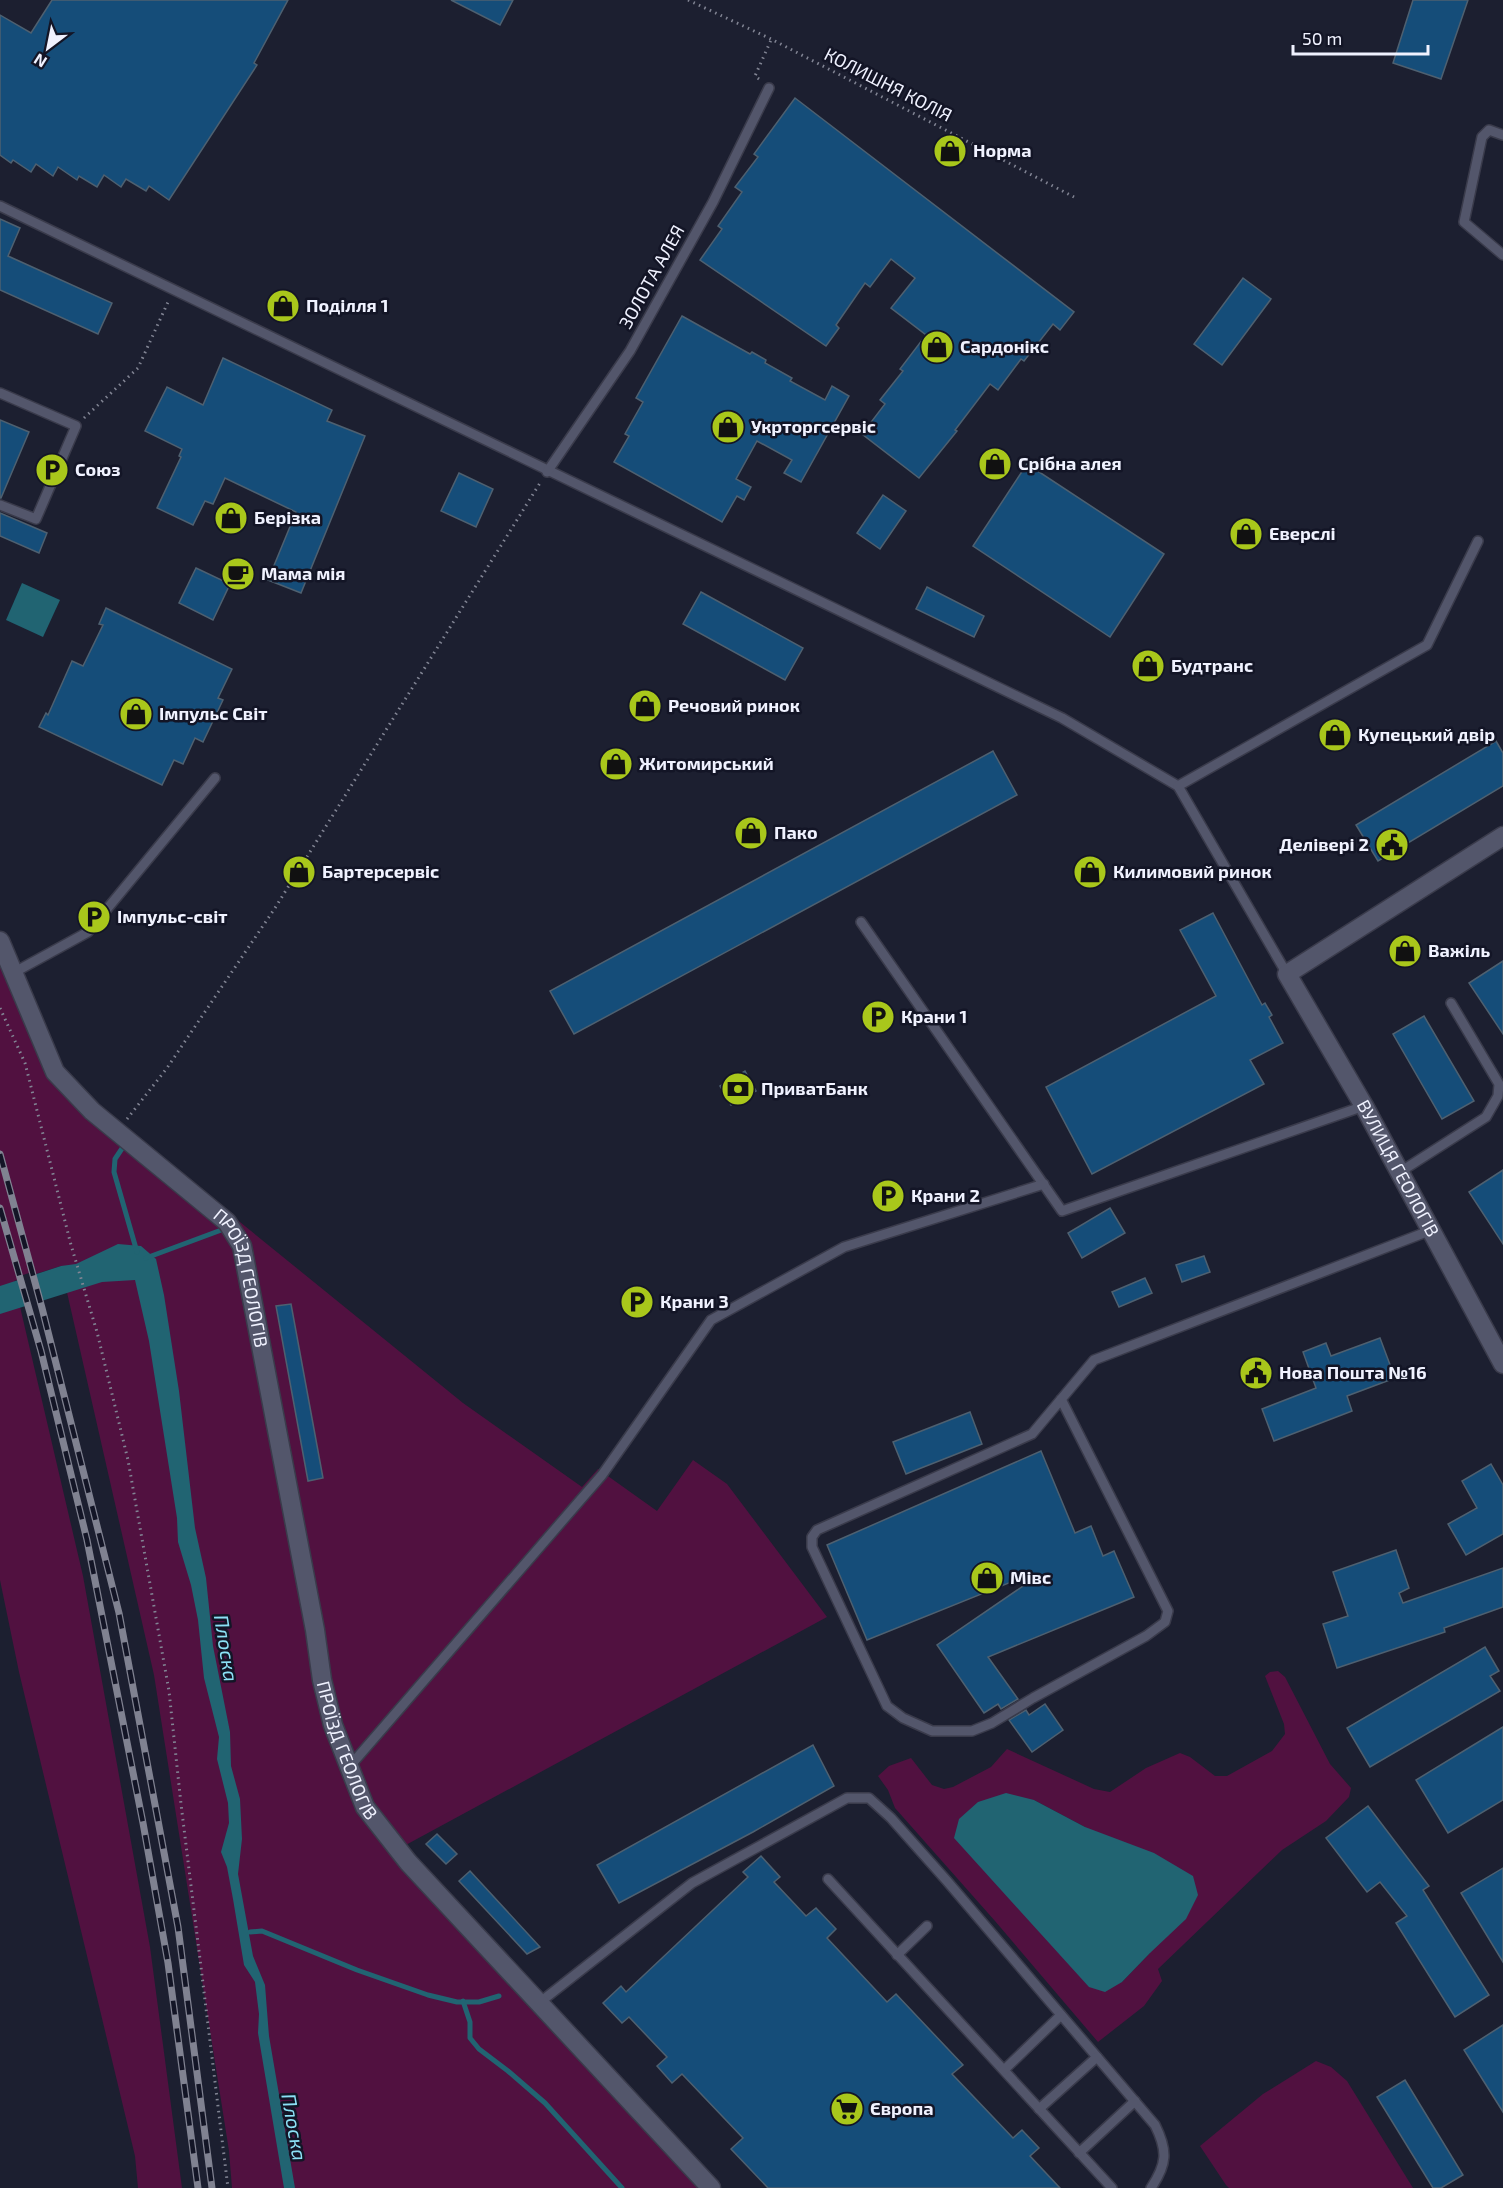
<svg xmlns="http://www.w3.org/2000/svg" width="1503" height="2188" font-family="'Exo 2',sans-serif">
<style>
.green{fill:#511140;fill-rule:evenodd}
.water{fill:#216472}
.pier{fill:#1c1f30}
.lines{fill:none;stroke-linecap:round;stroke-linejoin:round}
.stream{stroke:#216472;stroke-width:5}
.building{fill:#154d79;stroke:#4e6070;stroke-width:1.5}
.lane-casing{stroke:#3a3b4b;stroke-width:12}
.street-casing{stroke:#3a3b4b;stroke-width:21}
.path{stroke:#828594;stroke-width:3;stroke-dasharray:1.5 4.5;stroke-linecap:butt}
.lane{stroke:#53566b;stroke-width:9}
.street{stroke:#53566b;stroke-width:18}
.rail-casing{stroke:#808291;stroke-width:7}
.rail{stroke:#131526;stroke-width:4.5;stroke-dasharray:14;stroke-linecap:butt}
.labels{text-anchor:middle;stroke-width:5;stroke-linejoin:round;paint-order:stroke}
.street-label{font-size:18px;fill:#f0f2ff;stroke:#131526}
.poi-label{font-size:18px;font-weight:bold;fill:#f0f2ff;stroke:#131526;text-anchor:start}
.water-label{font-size:20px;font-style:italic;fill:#8ce1f6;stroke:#131526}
</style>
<rect width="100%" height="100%" fill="#1c1f30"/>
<g class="green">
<polygon points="0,941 55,1072 463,1403 582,1487 598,1469 657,1511 693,1460 727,1484 827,1617 391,1853 705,2188 232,2188 229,2151 154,1675 61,1266 14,1281 83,1576 150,1947 182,2188 138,2188 135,2156 19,1672 0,1580"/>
<path d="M1278 1671 1285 1677 1330 1764 1351 1788 1349 1797 1326 1821 1282 1850 1158 1969 1162 1981 1144 2006 1098 2042 995 1921 895 1808 888 1790 878 1776 889 1766 911 1758 932 1785 944 1789 953 1787 991 1767 1007 1749 1094 1789 1110 1792 1146 1768 1180 1753 1190 1757 1215 1776H1227L1272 1751 1285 1734 1284 1724 1265 1676 1270 1672ZM1034 1800 1085 1827 1150 1953 1122 1982Z"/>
<polygon points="1316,2061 1331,2067 1347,2081 1413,2188 1229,2188 1226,2185 1200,2146 1263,2094"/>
</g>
<g class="water">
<polygon points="22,583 60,600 43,637 6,620"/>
<polygon points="118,1244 141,1246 156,1259 164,1295 179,1391 195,1528 206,1578 213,1646 230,1732 231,1766 240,1799 242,1839 238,1874 253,1956 265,1985 269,2036 295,2188 284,2188 258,2033 259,2014 255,1982 244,1965 233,1899 227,1867 221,1852 229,1823 228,1803 217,1759 219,1737 204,1678 198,1620 191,1585 178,1542 177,1518 149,1341 135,1280 102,1282 0,1314 0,1286 61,1266 76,1264"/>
<polygon points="1006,1793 1034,1800 1085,1827 1154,1853 1193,1876 1198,1895 1186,1919 1150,1953 1122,1982 1105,1992 1089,1987 954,1838 959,1819 978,1802"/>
</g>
<polygon class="pier" points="32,1272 41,1304 29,1307 20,1276"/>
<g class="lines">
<g class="stream">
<polyline points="123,1147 115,1159 114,1172 137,1252"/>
<polyline points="146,1258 224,1229"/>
<polyline points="250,1932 262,1931 357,1970 428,1995 457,2002 479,2002 499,1996"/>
<polyline points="463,2001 470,2022 470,2038 479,2049 508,2071 545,2103 622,2188"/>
</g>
</g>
<g class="building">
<polygon points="52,0 288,0 254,63 257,65 169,200 149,186 146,191 126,179 121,187 104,175 97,187 79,176 77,180 58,167 53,176 36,164 31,172 13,160 11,163 0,155 0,15 31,33"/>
<polygon points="451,0 513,0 500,25"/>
<polygon points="1413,0 1468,0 1441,79 1393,63"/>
<polygon points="795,98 1074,312 1060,330 1053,324 1024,361 1021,359 998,390 990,384 955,430 957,431 919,478 862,434 885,404 880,400 903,371 900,369 926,335 891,308 915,278 891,259 870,287 865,283 836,325 839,328 826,346 700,260 722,229 718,226 742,192 735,187 758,157 754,154"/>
<polygon points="0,219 20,228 8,256 112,303 98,334 0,290"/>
<polygon points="1243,278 1271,299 1222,365 1194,344"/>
<polygon points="682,316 750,354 752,352 766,360 765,363 792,378 790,381 825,400 832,386 849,396 801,482 784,473 792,460 757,441 736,479 751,487 744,500 737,496 722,522 614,462 629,436 625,434 643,402 636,398"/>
<polygon points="223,358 332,410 327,421 365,436 301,593 268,580 296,512 225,478 213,504 205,501 193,525 157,508 181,457 179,456 182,449 145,431 167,387 203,405"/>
<polygon points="0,420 29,432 1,498 0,498"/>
<polygon points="1027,464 1164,554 1110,637 973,546"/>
<polygon points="459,473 493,489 476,527 441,511"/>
<polygon points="883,495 906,511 880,549 857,533"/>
<polygon points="0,513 47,533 39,553 0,536"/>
<polygon points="196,568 230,584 213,620 179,603"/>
<polygon points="927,587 984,616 974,637 916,609"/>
<polygon points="701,592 803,648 785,680 683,624"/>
<polygon points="106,608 232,669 218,698 223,700 203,742 195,738 183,764 174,760 162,785 39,727 46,713 48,715 72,661 83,666 103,625 99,624"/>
<polygon points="1496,741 1503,753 1503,786 1378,861 1356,825"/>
<polygon points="993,751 1017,795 574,1034 550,991"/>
<polygon points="1213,913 1262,1005 1265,1003 1272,1015 1269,1017 1283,1043 1250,1060 1264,1084 1092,1174 1046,1087 1216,996 1180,930"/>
<polygon points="1503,961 1503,1034 1469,983"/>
<polygon points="1424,1016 1474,1101 1442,1119 1393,1034"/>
<polygon points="745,1071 756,1091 731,1105 720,1086"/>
<polygon points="1503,1170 1503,1244 1469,1192"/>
<polygon points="1110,1208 1125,1233 1082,1258 1068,1233"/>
<polygon points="1204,1256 1210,1272 1182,1282 1176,1265"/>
<polygon points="1145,1278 1152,1293 1119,1307 1112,1292"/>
<polygon points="291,1304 323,1478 308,1481 276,1306"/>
<polygon points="1380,1338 1395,1378 1347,1396 1352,1411 1274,1441 1262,1409 1316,1388 1303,1352 1326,1343 1331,1356"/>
<polygon points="970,1412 982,1444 906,1474 893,1442"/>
<polygon points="1041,1451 1075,1533 1091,1526 1103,1556 1114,1551 1134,1597 988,1657 1018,1699 1001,1709 998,1704 984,1713 937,1645 1029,1582 1026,1576 867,1640 827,1545"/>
<polygon points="1491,1464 1503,1485 1503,1534 1466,1555 1448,1524 1477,1508 1462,1481"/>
<polygon points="1396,1550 1409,1588 1399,1593 1403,1603 1503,1568 1503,1607 1444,1628 1445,1632 1337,1668 1323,1624 1348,1616 1333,1572"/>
<polygon points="1485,1647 1499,1671 1490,1676 1500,1691 1370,1767 1347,1728"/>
<polygon points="1045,1704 1063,1730 1032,1752 1009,1720 1026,1710 1029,1715"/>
<polygon points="1503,1727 1503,1800 1448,1833 1416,1780"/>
<polygon points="813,1745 834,1786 753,1832 619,1903 597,1865"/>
<polygon points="1368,1806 1429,1886 1423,1890 1489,1995 1455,2017 1396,1923 1407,1916 1380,1882 1367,1892 1326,1838"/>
<polygon points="437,1834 457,1854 446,1864 426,1844"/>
<polygon points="761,1856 780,1877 774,1882 806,1916 816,1908 836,1929 827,1938 887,2002 896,1994 963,2065 952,2074 1013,2138 1022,2130 1039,2148 1030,2156 1060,2188 768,2188 731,2149 743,2138 682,2074 672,2083 657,2066 667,2057 629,2017 622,2023 603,2003 621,1986 626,1992 748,1877 743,1872"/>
<polygon points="1503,1868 1503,1962 1461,1893"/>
<polygon points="470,1871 540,1947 527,1954 459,1881"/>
<polygon points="1503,2025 1503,2112 1464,2050"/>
<polygon points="1405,2080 1463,2175 1441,2188 1433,2188 1377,2097"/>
</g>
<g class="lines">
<defs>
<g id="lane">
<polyline points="1503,135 1489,130 1482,137 1464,222 1503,255"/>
<polyline points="0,206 1062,718 1178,786 1287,974"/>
<polyline points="0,393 76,426 36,519 0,505"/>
<polyline points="547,472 630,351 713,202 769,88"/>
<polyline points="1178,786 1427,645 1478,541"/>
<polyline points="861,922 1062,1211 1364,1106"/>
<polyline points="13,973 88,932 215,778"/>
<polyline points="1400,1172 1486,1117 1498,1096 1499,1084 1451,1003"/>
<polyline points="1061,1399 1168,1611 1165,1622 1146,1636 1033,1698 992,1723 972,1731 932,1731 903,1718 887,1706 812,1547 812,1537 817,1530 1032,1434 1094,1360 1429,1231"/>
<polyline points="350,1766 602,1475 711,1320 844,1247 1044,1184"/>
<polyline points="828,1879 1112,2188"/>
<polyline points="897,1955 927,1926"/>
<path d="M539 2003 692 1883 847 1798H869L891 1818 947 1881 1155 2125C1168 2151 1167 2164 1151 2188"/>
<polyline points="1004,2070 1061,2015"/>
<polyline points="1039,2109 1097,2057"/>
<polyline points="1079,2153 1135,2101"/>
</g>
<g id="street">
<path id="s1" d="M1503 836 1287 974 1364 1106 1503 1364"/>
<path id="s2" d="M0 941 55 1072 92 1111 227 1222 242 1246 315 1630 322 1680 333 1725 365 1807 408 1862 711 2188"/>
</g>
</defs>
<use href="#lane" class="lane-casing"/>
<use href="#street" class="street-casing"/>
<g class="path">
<polyline points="688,0 771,39 1074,197"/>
<polyline points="759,79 755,76 771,40"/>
<polyline points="84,418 138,368 168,302"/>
<polyline points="0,1008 25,1063 71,1245 97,1332 128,1460 169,1691 181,1804 228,2188"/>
<polyline points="127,1119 167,1068 275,908 540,483"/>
</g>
<use href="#lane" class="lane"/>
<use href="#street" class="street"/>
<defs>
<g id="rail">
<polyline points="0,1154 42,1308 119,1613 178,1927 212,2188"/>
<polyline points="0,1208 41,1351 87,1540 143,1823 168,1963 198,2188"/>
</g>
</defs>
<use href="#rail" class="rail-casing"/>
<use href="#rail" class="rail"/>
</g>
<defs>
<symbol id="shop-disc" viewBox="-11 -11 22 22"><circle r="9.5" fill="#a9c71b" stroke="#131526"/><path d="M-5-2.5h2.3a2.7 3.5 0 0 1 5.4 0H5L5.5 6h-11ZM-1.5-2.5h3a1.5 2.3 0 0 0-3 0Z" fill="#111"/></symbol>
<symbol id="parking-disc" viewBox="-11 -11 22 22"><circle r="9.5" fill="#a9c71b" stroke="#131526"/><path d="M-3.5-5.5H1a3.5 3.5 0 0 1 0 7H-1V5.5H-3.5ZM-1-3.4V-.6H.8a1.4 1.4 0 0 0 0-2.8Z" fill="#111"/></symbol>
<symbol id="cafe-disc" viewBox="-11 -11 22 22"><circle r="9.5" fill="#a9c71b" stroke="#131526"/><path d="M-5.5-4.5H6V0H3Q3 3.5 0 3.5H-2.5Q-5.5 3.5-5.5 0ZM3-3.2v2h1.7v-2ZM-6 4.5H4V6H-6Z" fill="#111"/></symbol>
<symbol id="civic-disc" viewBox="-11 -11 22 22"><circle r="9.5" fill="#a9c71b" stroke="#131526"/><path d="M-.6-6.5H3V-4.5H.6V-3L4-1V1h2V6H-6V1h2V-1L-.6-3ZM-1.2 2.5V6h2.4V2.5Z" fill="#111"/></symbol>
<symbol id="bank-disc" viewBox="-11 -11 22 22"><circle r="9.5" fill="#a9c71b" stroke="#131526"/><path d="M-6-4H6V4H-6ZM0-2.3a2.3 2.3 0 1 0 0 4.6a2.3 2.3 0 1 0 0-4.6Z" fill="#111"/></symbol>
<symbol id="supermarket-disc" viewBox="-11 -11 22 22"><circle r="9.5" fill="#a9c71b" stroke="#131526"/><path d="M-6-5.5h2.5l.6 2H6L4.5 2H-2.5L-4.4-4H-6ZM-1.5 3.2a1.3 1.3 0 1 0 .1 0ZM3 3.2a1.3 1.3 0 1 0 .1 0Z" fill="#111"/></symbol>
</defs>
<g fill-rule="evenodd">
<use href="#shop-disc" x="931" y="132" width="38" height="38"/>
<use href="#shop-disc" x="264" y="287" width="38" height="38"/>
<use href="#shop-disc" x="918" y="328" width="38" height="38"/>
<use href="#shop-disc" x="709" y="408" width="38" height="38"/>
<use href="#shop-disc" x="976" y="445" width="38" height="38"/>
<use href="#parking-disc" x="33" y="451" width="38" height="38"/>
<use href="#shop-disc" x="212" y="499" width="38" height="38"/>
<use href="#shop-disc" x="1227" y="515" width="38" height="38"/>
<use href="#cafe-disc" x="219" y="555" width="38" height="38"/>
<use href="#shop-disc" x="1129" y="647" width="38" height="38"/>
<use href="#shop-disc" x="626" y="687" width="38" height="38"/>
<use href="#shop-disc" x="117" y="695" width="38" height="38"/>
<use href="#shop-disc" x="1316" y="716" width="38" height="38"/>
<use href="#shop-disc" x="597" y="745" width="38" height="38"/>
<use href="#shop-disc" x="732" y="814" width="38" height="38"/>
<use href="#civic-disc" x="1373" y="826" width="38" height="38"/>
<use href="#shop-disc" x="280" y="853" width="38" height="38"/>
<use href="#shop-disc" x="1071" y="853" width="38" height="38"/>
<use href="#parking-disc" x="75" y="898" width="38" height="38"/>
<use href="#shop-disc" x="1386" y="932" width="38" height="38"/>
<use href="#parking-disc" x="859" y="998" width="38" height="38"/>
<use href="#bank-disc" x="719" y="1070" width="38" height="38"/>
<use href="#parking-disc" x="869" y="1177" width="38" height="38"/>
<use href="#parking-disc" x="618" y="1283" width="38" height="38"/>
<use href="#civic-disc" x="1237" y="1354" width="38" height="38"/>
<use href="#shop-disc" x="968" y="1559" width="38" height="38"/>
<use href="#supermarket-disc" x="828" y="2090" width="38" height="38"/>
</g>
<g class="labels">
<g class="street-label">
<text transform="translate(888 85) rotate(27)" y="6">КОЛИШНЯ КОЛІЯ</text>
<text transform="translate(652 277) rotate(-61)" y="6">ЗОЛОТА АЛЕЯ</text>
<text dy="6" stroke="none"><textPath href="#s1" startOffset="480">ВУЛИЦЯ ГЕОЛОГІВ</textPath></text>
<text dy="6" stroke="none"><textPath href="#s2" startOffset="429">ПРОЇЗД ГЕОЛОГІВ</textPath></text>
<text dy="6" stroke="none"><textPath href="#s2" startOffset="915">ПРОЇЗД ГЕОЛОГІВ</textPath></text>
</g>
<g class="poi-label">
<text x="973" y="157">Норма</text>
<text x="306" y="312">Поділля 1</text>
<text x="960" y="353">Сардонікс</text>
<text x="751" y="433">Укрторгсервіс</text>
<text x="1018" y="470">Срібна алея</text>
<text x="75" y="476">Союз</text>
<text x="254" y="524">Берізка</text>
<text x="1269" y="540">Еверслі</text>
<text x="261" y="580">Мама мія</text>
<text x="1171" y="672">Будтранс</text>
<text x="668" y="712">Речовий ринок</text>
<text x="159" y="720">Імпульс Світ</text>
<text x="1358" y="741">Купецький двір</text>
<text x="639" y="770">Житомирський</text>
<text x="774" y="839">Пако</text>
<text x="1369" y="851" text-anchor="end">Делівері 2</text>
<text x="322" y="878">Бартерсервіс</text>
<text x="1113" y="878">Килимовий ринок</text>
<text x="117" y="923">Імпульс-світ</text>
<text x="1428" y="957">Важіль</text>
<text x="901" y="1023">Крани 1</text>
<text x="761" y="1095">ПриватБанк</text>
<text x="911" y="1202">Крани 2</text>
<text x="660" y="1308">Крани 3</text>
<text x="1279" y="1379">Нова Пошта №16</text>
<text x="1010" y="1584">Мівс</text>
<text x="870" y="2115">Європа</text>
</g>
<g class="water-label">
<text transform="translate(226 1648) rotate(81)" y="7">Плоска</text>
<text transform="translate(294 2127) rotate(80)" y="7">Плоска</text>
</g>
</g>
<g transform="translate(48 48) rotate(212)" stroke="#131526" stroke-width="4.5" paint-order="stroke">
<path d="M0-4.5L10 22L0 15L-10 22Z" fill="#f0f2ff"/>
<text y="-9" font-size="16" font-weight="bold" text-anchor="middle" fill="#f0f2ff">N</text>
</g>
<path d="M1293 45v9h135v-9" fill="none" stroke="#f0f2ff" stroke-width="3"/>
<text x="1302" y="45" font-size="18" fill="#f0f2ff" stroke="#131526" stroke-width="4.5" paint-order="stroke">50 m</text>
</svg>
